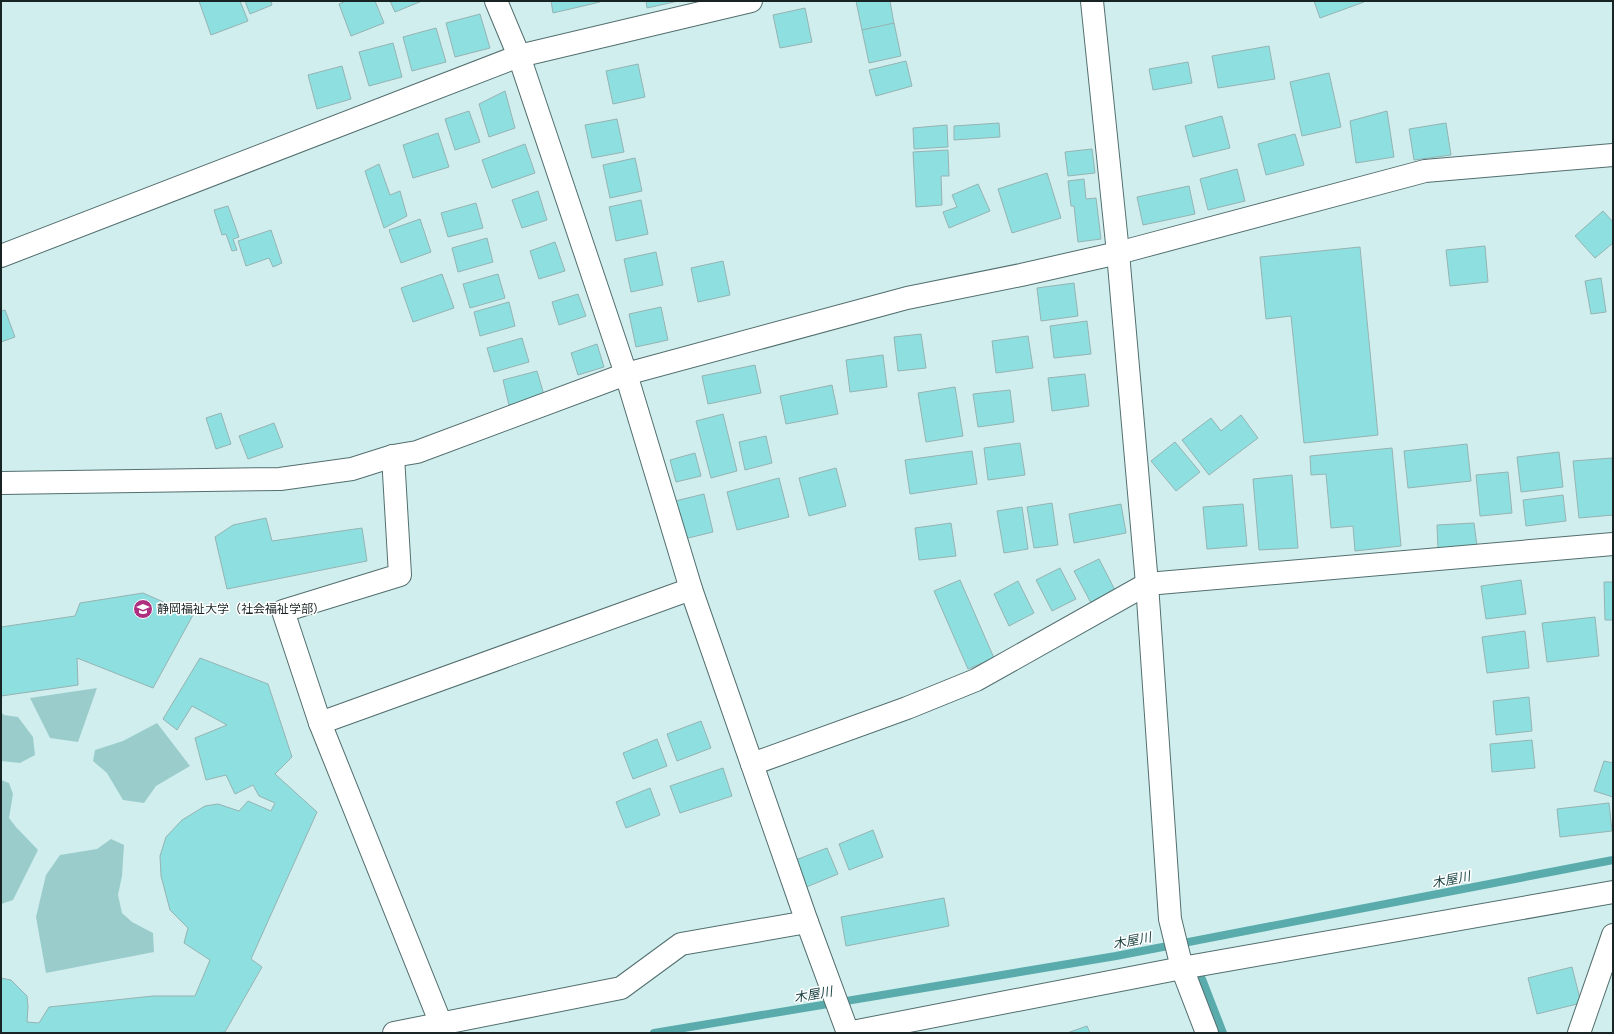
<svg xmlns="http://www.w3.org/2000/svg" width="1614" height="1034" font-family="'Alegreya Sans','Noto Sans JP',sans-serif">
<style>
.green{fill:#9bcccc}
.lines{fill:none;stroke-linecap:round;stroke-linejoin:round}
.stream{stroke:#5aabac;stroke-width:8}
.building{fill:#8ee0e0;stroke:#96b3b3}
.minor-casing{stroke:#536e6e;stroke-width:24}
.minor{stroke:#fff;stroke-width:22}
.labels{text-anchor:middle;stroke-width:3;stroke-linejoin:round;paint-order:stroke}
.poi-label{font-size:12px;fill:#182323;stroke:#fff;text-anchor:start}
.water-label{font-size:13px;font-style:italic;fill:#1d4444;stroke:#fff}
</style>
<rect width="100%" height="100%" fill="#d0eeee"/>
<g class="green">
<polygon points="97,688 78,742 50,738 30,698"/>
<polygon points="1,712 4,715 18,717 33,737 35,755 20,763 1,761"/>
<polygon points="157,723 190,766 156,786 144,803 123,800 107,773 93,761 95,750 123,741"/>
<polygon points="1,780 9,783 13,794 9,818 16,827 38,850 13,900 1,904"/>
<polygon points="111,839 124,845 122,876 118,895 122,913 132,922 153,933 154,952 46,973 36,917 46,875 60,855 97,849"/>
</g>
<g class="lines">
<g class="stream">
<polyline points="1202,979 1223,1033"/>
<polyline points="654,1033 1116,956 1613,860"/>
</g>
</g>
<g class="building">
<polygon points="199,1 240,1 248,21 211,35"/>
<polygon points="245,1 271,1 272,5 250,14"/>
<polygon points="346,1 375,1 384,23 351,36 339,4"/>
<polygon points="390,1 422,1 395,12"/>
<polygon points="551,1 599,1 600,2 553,13"/>
<polygon points="646,1 678,1 647,8"/>
<polygon points="856,1 890,1 894,24 862,30"/>
<polygon points="1314,1 1364,1 1364,2 1320,18"/>
<polygon points="805,8 812,42 780,48 773,15"/>
<polygon points="480,14 490,48 455,57 446,23"/>
<polygon points="894,23 901,56 869,63 862,30"/>
<polygon points="436,28 446,62 412,71 403,37"/>
<polygon points="393,43 402,77 369,86 359,52"/>
<polygon points="1269,46 1275,79 1218,88 1212,56"/>
<polygon points="906,61 912,86 876,96 869,70"/>
<polygon points="1188,62 1192,83 1153,90 1149,69"/>
<polygon points="638,64 645,97 613,104 606,71"/>
<polygon points="342,66 351,99 317,109 308,75"/>
<polygon points="1329,73 1341,127 1302,136 1290,82"/>
<polygon points="505,91 515,128 489,137 479,104"/>
<polygon points="469,111 480,142 455,150 445,119"/>
<polygon points="1387,111 1394,157 1356,163 1350,121"/>
<polygon points="1222,116 1230,148 1193,157 1185,126"/>
<polygon points="617,119 624,152 592,158 585,125"/>
<polygon points="999,123 1000,137 954,140 954,126"/>
<polygon points="1446,123 1451,155 1414,160 1409,129"/>
<polygon points="947,125 948,147 914,149 913,128"/>
<polygon points="438,133 449,167 413,178 403,145"/>
<polygon points="1295,134 1304,165 1266,175 1258,144"/>
<polygon points="525,144 535,173 492,188 482,160"/>
<polygon points="1092,149 1095,173 1068,176 1065,152"/>
<polygon points="948,150 949,176 941,176 942,205 916,207 913,152"/>
<polygon points="635,158 642,191 610,198 603,165"/>
<polygon points="379,164 390,195 400,191 407,216 384,228 365,171"/>
<polygon points="1237,169 1245,201 1208,210 1200,179"/>
<polygon points="1047,173 1061,218 1012,233 998,189"/>
<polygon points="1084,179 1086,199 1096,198 1101,239 1078,242 1074,206 1071,206 1068,181"/>
<polygon points="978,184 990,211 949,228 943,212 957,207 952,195"/>
<polygon points="1189,186 1195,214 1143,225 1137,197"/>
<polygon points="538,191 547,220 522,228 512,200"/>
<polygon points="641,200 648,234 616,241 609,207"/>
<polygon points="476,203 483,228 448,237 441,213"/>
<polygon points="228,206 239,237 233,239 237,250 232,251 226,234 222,235 214,210"/>
<polygon points="1603,211 1613,222 1613,243 1595,258 1575,236"/>
<polygon points="420,219 431,252 401,263 389,230"/>
<polygon points="271,230 282,263 273,267 269,258 246,266 238,241"/>
<polygon points="487,238 493,262 458,272 452,248"/>
<polygon points="555,242 565,271 539,279 530,251"/>
<polygon points="1485,246 1488,282 1450,286 1446,250"/>
<polygon points="1360,247 1378,435 1304,443 1291,316 1266,319 1260,257"/>
<polygon points="656,252 663,285 631,292 624,259"/>
<polygon points="723,261 730,295 698,302 691,268"/>
<polygon points="442,274 454,308 413,322 401,288"/>
<polygon points="498,274 505,298 470,308 463,284"/>
<polygon points="1601,278 1606,312 1591,314 1585,281"/>
<polygon points="1074,283 1078,316 1041,321 1037,288"/>
<polygon points="578,294 586,316 559,325 552,302"/>
<polygon points="509,302 515,326 480,336 474,312"/>
<polygon points="661,307 668,340 636,347 629,314"/>
<polygon points="5,310 15,337 1,342 1,311"/>
<polygon points="1087,321 1091,354 1054,358 1050,326"/>
<polygon points="921,334 926,368 898,371 894,337"/>
<polygon points="1028,336 1033,368 996,373 992,341"/>
<polygon points="522,338 529,362 494,372 487,348"/>
<polygon points="597,344 604,367 578,375 571,353"/>
<polygon points="883,355 887,387 850,392 846,360"/>
<polygon points="755,365 761,393 708,404 702,376"/>
<polygon points="537,371 544,395 509,405 503,380"/>
<polygon points="1085,374 1089,406 1052,411 1048,378"/>
<polygon points="832,385 838,414 786,424 780,396"/>
<polygon points="955,387 963,436 926,442 918,393"/>
<polygon points="1010,390 1014,422 978,427 973,394"/>
<polygon points="221,413 231,444 216,449 206,418"/>
<polygon points="723,414 737,471 711,478 696,421"/>
<polygon points="1241,415 1258,438 1209,475 1182,440 1211,418 1221,431"/>
<polygon points="274,423 283,447 248,459 239,436"/>
<polygon points="766,436 772,463 745,470 739,442"/>
<polygon points="1175,442 1200,472 1176,491 1151,461"/>
<polygon points="1020,443 1025,475 988,480 984,448"/>
<polygon points="1467,444 1471,481 1408,488 1404,451"/>
<polygon points="1392,448 1401,546 1355,551 1353,526 1331,528 1326,474 1311,475 1310,456"/>
<polygon points="972,451 977,484 910,494 905,460"/>
<polygon points="1559,452 1563,487 1521,492 1517,457"/>
<polygon points="695,453 701,476 676,482 670,460"/>
<polygon points="1612,458 1613,515 1579,518 1573,461"/>
<polygon points="836,468 846,506 809,516 799,478"/>
<polygon points="1508,472 1512,513 1480,516 1476,475"/>
<polygon points="1292,475 1298,548 1259,550 1253,479"/>
<polygon points="779,478 789,517 737,530 727,492"/>
<polygon points="704,494 713,532 684,539 675,501"/>
<polygon points="1563,495 1566,521 1526,526 1523,500"/>
<polygon points="1052,503 1058,545 1034,548 1027,507"/>
<polygon points="1121,504 1126,533 1074,543 1069,514"/>
<polygon points="1243,504 1247,546 1207,549 1203,507"/>
<polygon points="1022,507 1028,549 1004,553 997,511"/>
<polygon points="266,518 272,541 362,528 367,561 227,589 215,537 233,525"/>
<polygon points="951,523 956,556 919,560 915,528"/>
<polygon points="1474,523 1477,546 1438,548 1437,525"/>
<polygon points="1099,559 1115,590 1091,603 1074,571"/>
<polygon points="1060,568 1076,599 1052,611 1036,580"/>
<polygon points="960,580 994,658 968,669 934,591"/>
<polygon points="1521,580 1526,614 1486,619 1481,586"/>
<polygon points="1018,581 1034,613 1009,626 994,594"/>
<polygon points="1604,582 1613,582 1613,620 1605,620"/>
<polygon points="143,593 193,615 153,688 77,658 78,685 1,696 1,627 75,616 80,603"/>
<polygon points="1595,617 1599,656 1547,662 1542,623"/>
<polygon points="1525,631 1529,668 1487,673 1482,637"/>
<polygon points="200,658 268,684 292,757 275,774 317,812 251,959 262,967 225,1032 217,1033 1,1033 1,978 11,980 27,996 28,1007 27,1022 39,1023 49,1007 153,996 195,996 210,960 184,943 188,928 170,910 161,876 160,856 166,837 182,820 205,806 218,804 239,811 248,801 271,811 275,803 259,796 253,785 235,794 226,775 206,780 195,738 227,725 192,706 177,730 163,719"/>
<polygon points="1529,697 1532,731 1496,735 1493,701"/>
<polygon points="701,721 711,748 677,761 667,734"/>
<polygon points="657,739 667,766 633,779 623,753"/>
<polygon points="1532,740 1535,768 1492,772 1490,744"/>
<polygon points="1604,761 1613,763 1613,797 1594,791"/>
<polygon points="723,768 732,796 680,813 670,786"/>
<polygon points="650,788 660,815 626,828 616,802"/>
<polygon points="1609,803 1612,831 1560,837 1557,809"/>
<polygon points="873,830 883,857 849,870 839,844"/>
<polygon points="827,848 838,874 804,888 793,861"/>
<polygon points="944,898 949,926 846,946 841,917"/>
<polygon points="1572,967 1581,1003 1537,1014 1528,978"/>
<polygon points="1087,1026 1090,1033 1067,1033"/>
</g>
<g class="lines">
<defs>
<g id="minor">
<polyline points="496,1 519,56 626,374 691,589 807,922 848,1033"/>
<polyline points="1092,1 1118,253 1147,584 1170,919 1182,968 1207,1033"/>
<polyline points="1,256 519,56 751,1"/>
<polyline points="393,456 400,575 283,611 320,723 441,1024"/>
<polyline points="1,483 280,479 352,469 393,456 417,452 626,374 907,298 1021,275 1118,253 1425,171 1613,155"/>
<polyline points="320,723 691,589"/>
<polyline points="752,764 907,708 976,680 1147,584 1613,544"/>
<polyline points="394,1033 621,988 681,944 807,922"/>
<polyline points="847,1033 1182,968 1613,892"/>
<polyline points="1579,1033 1613,935"/>
</g>
</defs>
<use href="#minor" class="minor-casing"/>
<use href="#minor" class="minor"/>
</g>
<defs>
<symbol id="university-disc" viewBox="-11 -11 22 22"><circle r="9.5" fill="#ad3080" stroke="#fff"/><path d="M0-5L7-2L0 1L-7-2ZM-4 1L0 2.5L4 1V4Q0 6-4 4Z" fill="#fff"/></symbol>
</defs>
<g fill-rule="evenodd">
<use href="#university-disc" x="132" y="598" width="22" height="22"/>
</g>
<g class="labels">
<g class="poi-label">
<text x="157" y="613">静岡福祉大学（社会福祉学部）</text>
</g>
<g class="water-label">
<text transform="translate(1451 879) rotate(-11)" y="5">木屋川</text>
<text transform="translate(1132 940) rotate(-11)" y="5">木屋川</text>
<text transform="translate(813 994) rotate(-10)" y="5">木屋川</text>
</g>
</g>
<rect width="1614" height="1034" fill="none" stroke="#182323" stroke-width="4"/>
</svg>
